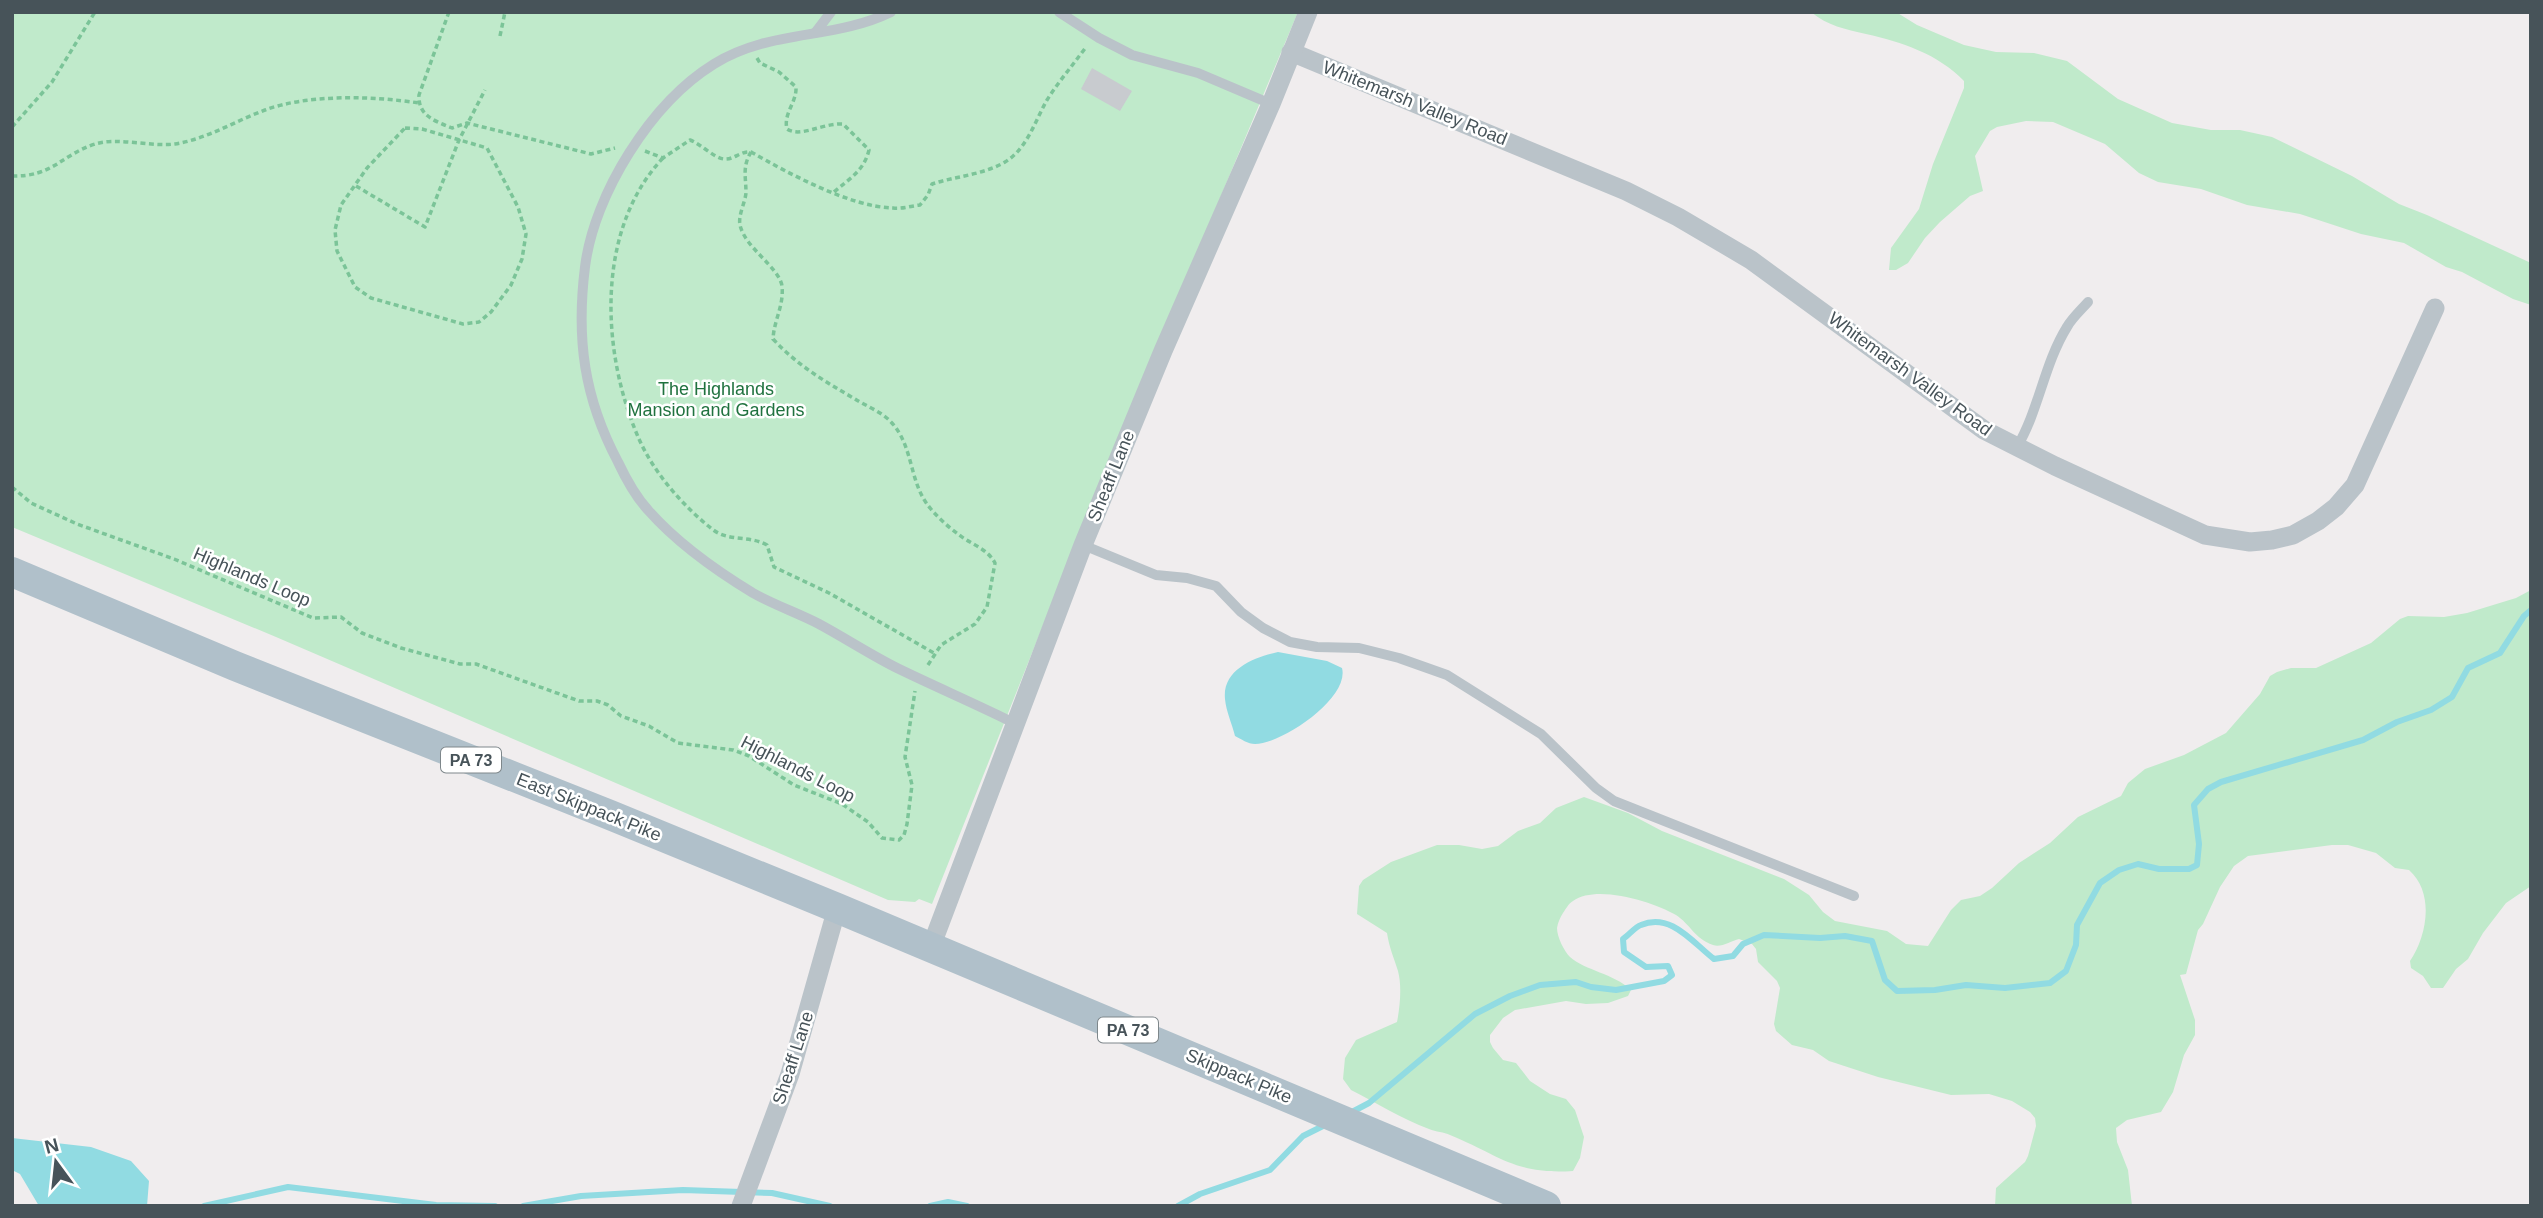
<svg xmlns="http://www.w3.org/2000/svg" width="2543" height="1218" font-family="Arial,sans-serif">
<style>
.green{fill:#c0eacb}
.water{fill:#91dbe2}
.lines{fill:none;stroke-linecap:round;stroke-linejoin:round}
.stream{stroke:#91dbe2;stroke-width:6}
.building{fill:#c8cbcf}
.path{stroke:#7bc498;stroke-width:3.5;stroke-dasharray:5 3.5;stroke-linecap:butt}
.lane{stroke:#bac3c9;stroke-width:10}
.street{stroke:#bac3c9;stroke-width:19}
.primary{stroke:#b0c0ca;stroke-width:30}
.labels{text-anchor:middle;stroke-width:5;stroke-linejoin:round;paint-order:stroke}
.shield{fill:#fff;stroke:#7e878b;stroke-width:2}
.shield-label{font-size:16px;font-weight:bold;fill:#475359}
.street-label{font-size:18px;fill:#475359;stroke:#fff}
.park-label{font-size:18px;fill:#20723f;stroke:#fff}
</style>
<rect width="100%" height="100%" fill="#f0edee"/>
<g class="green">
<polygon points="12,12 1298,12 1083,525 932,904 919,899 915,902 888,900 276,637 12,527"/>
<path d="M1811 12H1896L1917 25 1964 45 1996 52 2034 53 2067 61 2118 99 2172 123 2211 130H2240L2272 137 2352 176 2399 204 2427 215 2531 263V305L2513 299 2462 272 2446 267 2404 243 2361 234 2300 214 2247 205 2201 189 2158 182 2139 173 2105 144 2053 122 2026 121 1997 127 1990 131 1975 156 1983 191 1970 196 1940 222 1925 238 1908 263 1896 270H1889L1891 248 1919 209 1933 164 1964 88V81C1938 54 1902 42 1866 34 1845 29 1828 26 1811 12Z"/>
<path d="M2531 590V886L2506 903 2483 933 2468 959 2456 969 2443 988H2431L2423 976 2411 968 2410 961C2427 936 2435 893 2409 870L2395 868 2376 853 2348 845H2332L2248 856 2234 866 2220 887 2203 924 2198 930 2186 974 2180 975 2195 1020V1035L2184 1055 2173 1092 2161 1112 2127 1120 2116 1128 2117 1142 2128 1170 2132 1206H1995L1996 1188 2025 1162 2028 1156 2036 1126 2035 1118 2030 1112 2012 1101 1989 1094 1951 1095 1878 1077 1829 1061 1813 1050 1792 1045 1776 1031 1774 1024 1780 988 1777 981 1758 962 1756 949 1752 944 1739 939C1731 941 1721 948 1713 945 1695 939 1690 924 1676 915 1653 902 1597 884 1573 901 1568 904 1566 909 1563 913 1560 918 1558 922 1557 928 1557 937 1564 951 1570 957 1586 971 1613 973 1631 990L1628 996 1608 1003 1586 1004 1566 1001 1515 1010 1503 1018 1490 1035V1042L1493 1048 1503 1060 1516 1063 1530 1081 1550 1094 1566 1099 1575 1110 1584 1137 1580 1158 1573 1171C1515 1175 1499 1155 1450 1135 1444 1132 1436 1132 1429 1129 1402 1119 1377 1103 1351 1090L1343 1079 1345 1058 1356 1040 1397 1022C1400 1007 1402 986 1398 971 1394 958 1389 947 1387 933L1357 914 1359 886 1363 880 1391 862 1437 845H1459L1482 849 1498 846 1518 831 1540 823 1556 808 1584 797 1628 813 1662 831 1784 879 1809 895 1823 912 1835 921 1887 931 1906 944 1928 946 1951 910 1961 900 1980 896 1992 888 2019 863 2050 843 2078 817 2121 796 2128 783 2145 769 2184 755 2226 733 2260 694 2270 676 2277 672 2291 668H2316L2371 643 2400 619 2408 616 2444 617 2467 613 2516 598Z"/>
</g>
<g class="water">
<path d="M1278 652 1327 661 1342 668C1350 698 1282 744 1255 744 1248 744 1241 739 1235 736 1232 724 1226 711 1225 699 1222 669 1255 657 1278 652Z"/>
<polygon points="12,1138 91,1147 131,1161 149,1181 147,1206 39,1206 20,1174 12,1170"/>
</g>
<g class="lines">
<g class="stream">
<path d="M1350 1113 1369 1103 1475 1014 1510 996 1540 985 1576 982 1591 987 1616 990 1664 981 1672 975 1668 966 1646 967 1624 952 1623 939C1629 935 1635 927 1641 925 1671 912 1693 943 1714 959L1733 956 1743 944 1764 935 1820 938 1845 936 1872 941 1885 980 1897 991 1935 990 1966 985 2005 988 2050 983 2066 971 2076 945 2077 925 2100 883 2119 870 2138 864 2159 869H2189L2197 865 2199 844 2194 805 2208 789 2221 782 2363 740 2397 722 2431 710 2452 697 2468 668 2500 653 2524 616 2531 610"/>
<polyline points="204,1206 288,1187 436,1205 495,1206"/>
<polyline points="523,1206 581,1196 683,1190 772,1193 830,1206"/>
<polyline points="930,1206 948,1202 967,1206"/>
<polyline points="1178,1206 1200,1194 1270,1170 1303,1136 1327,1124"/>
</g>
</g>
<polygon class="building" points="1092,68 1132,91 1120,111 1081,89"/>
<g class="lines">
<g class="path">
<path d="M449 12 419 95C418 116 435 121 452 128L467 123 591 154 615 148"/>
<polyline points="500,36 505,12"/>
<path d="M757 58 760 63 779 72 796 87C797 102 783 114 787 129 801 138 822 123 843 124L869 150C864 171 849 179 834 192"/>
<polyline points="12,127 52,82 95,12"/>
<polygon points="405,128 422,129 487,148 518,207 526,234 522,259 511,285 491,312 479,322 463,324 371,298 355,287 337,251 335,230 341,205 367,168"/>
<path d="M645 151 663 158 690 140C701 144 714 158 724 159 734 160 740 151 751 152 742 167 746 177 746 193 745 203 738 215 740 225 745 248 779 267 782 286 784 306 774 320 773 339 797 365 824 381 855 399 866 406 882 412 891 422 913 445 909 479 927 504 935 515 947 526 958 534 970 544 987 548 995 563L987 607 975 624 941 645 926 668"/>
<path d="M751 152C788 173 850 207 893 208 902 209 911 206 920 205L928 195 932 184C956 176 983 175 1005 162 1027 149 1035 121 1047 100 1059 81 1073 65 1086 47"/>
<path d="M663 158C595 230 601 353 639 439 654 473 683 506 712 529 728 542 749 535 767 545L774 567 829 593 934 653"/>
<path d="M12 176C53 177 61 155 95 144 118 137 150 147 175 144 207 139 235 121 265 110 308 94 373 96 419 103"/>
<polyline points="356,186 425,227 459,140 485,90"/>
<polyline points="12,487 31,503 77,524 174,559 313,618 341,617 362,633 401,648 460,664 476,664 579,701 597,701 608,705 621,716 649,726 678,743 733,750 749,756 794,785 842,804 868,822 882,838 899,840 904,835 907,824 912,785 905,757 915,691"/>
</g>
<g class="lane">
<path d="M891 12C834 40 770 29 714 64 651 103 594 194 585 267 576 339 584 398 618 462 626 479 635 496 648 510 677 543 715 570 753 593 774 605 798 613 819 624 845 638 871 655 897 668 936 687 976 704 1014 723"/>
<polyline points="1059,12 1099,38 1132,55 1198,73 1271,104"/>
<polyline points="815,33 831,12"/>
<path d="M2017 447C2039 410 2044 364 2067 327 2072 318 2081 310 2088 302"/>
<polyline points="1083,545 1156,575 1187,578 1216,586 1241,612 1263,628 1290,642 1317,647 1359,648 1399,658 1447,675 1541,734 1596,788 1614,801 1854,896"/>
</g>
<g class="street">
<polyline points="1291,52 1626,191 1678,217 1751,260 1984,430 2055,466 2205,535 2250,542 2272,540 2293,535 2318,521 2336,507 2355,485 2435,308"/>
<polyline points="931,947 1083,545 1163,351 1271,104 1308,12"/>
<polyline points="741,1206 790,1074 837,908"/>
</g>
<polyline class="primary" points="12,572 235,666 610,815 837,908 1546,1206"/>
</g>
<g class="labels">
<g class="shield">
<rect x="441" y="747.5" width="60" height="25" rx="5"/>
<rect x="1098" y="1017.5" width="60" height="25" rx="5"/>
</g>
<g class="shield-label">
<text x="471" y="766">PA 73</text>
<text x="1128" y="1036">PA 73</text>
</g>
<g class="street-label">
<text transform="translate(1415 103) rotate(22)" y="6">Whitemarsh Valley Road</text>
<text transform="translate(1910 374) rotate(36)" y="6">Whitemarsh Valley Road</text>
<text transform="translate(1111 476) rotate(-68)" y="6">Sheaff Lane</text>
<text transform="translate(252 577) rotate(23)" y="6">Highlands Loop</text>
<text transform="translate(798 769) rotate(27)" y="6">Highlands Loop</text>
<text transform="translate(589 807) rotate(22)" y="6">East Skippack Pike</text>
<text transform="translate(793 1058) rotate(-72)" y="6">Sheaff Lane</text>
<text transform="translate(1239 1076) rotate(23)" y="6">Skippack Pike</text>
</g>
<g class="park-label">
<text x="716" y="395">The Highlands<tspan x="716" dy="21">Mansion and Gardens</tspan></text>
</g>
</g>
<rect width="2543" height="1218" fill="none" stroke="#475359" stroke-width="28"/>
<g transform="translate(56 1162) rotate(345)" stroke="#ffffff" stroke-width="5" paint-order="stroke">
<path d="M0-5L12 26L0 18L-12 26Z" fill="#475359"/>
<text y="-10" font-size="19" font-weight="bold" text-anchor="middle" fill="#475359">N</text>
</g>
</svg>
